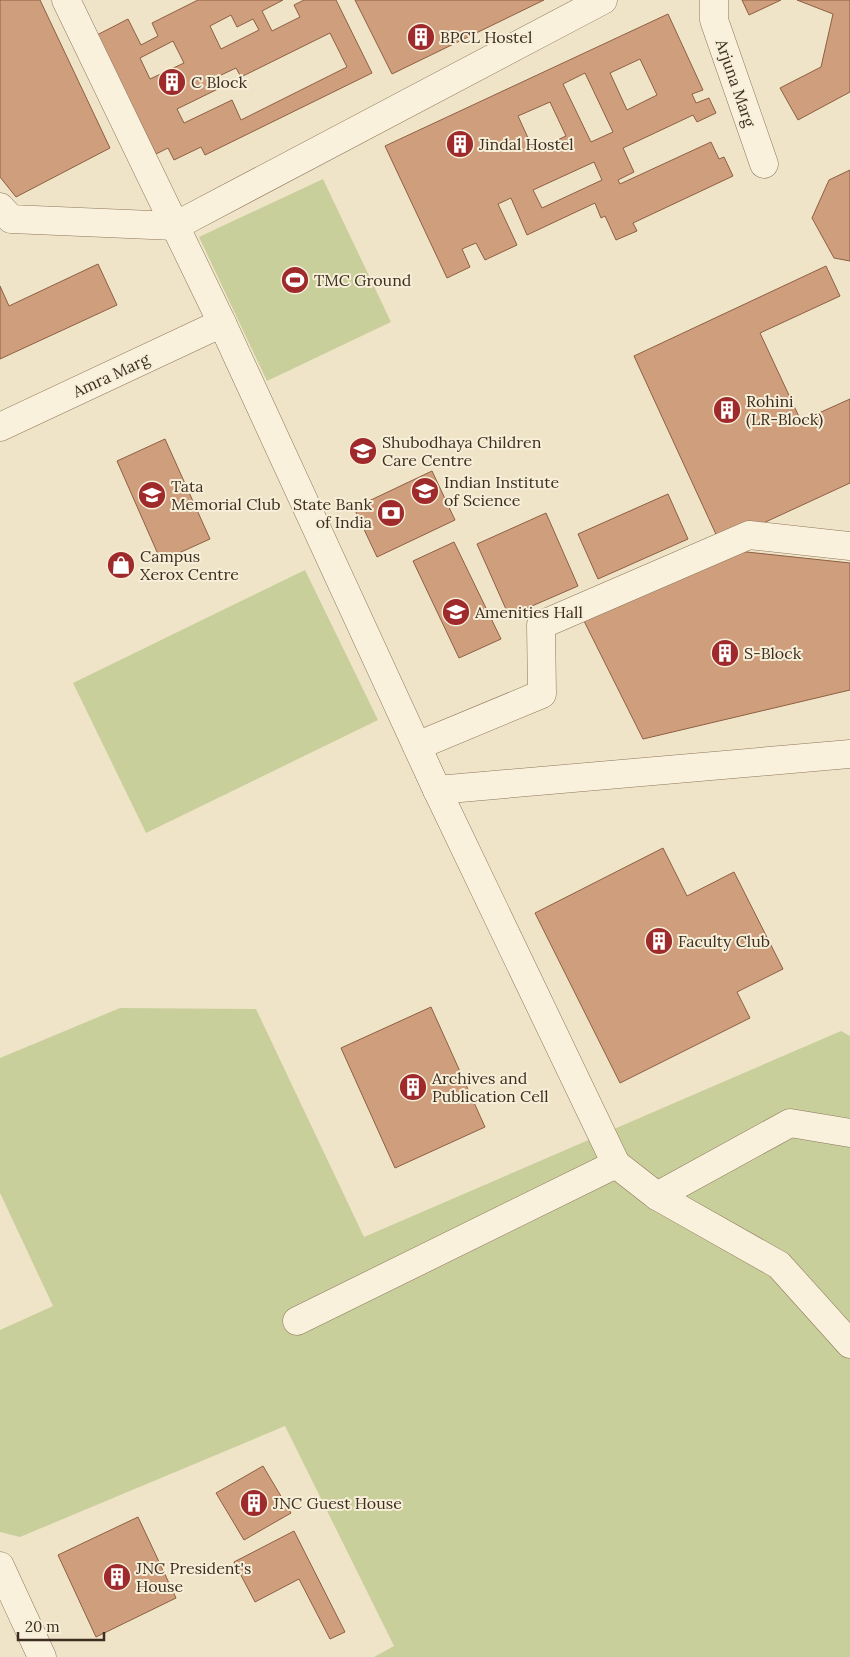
<svg xmlns="http://www.w3.org/2000/svg" width="850" height="1657" font-family="Lora,serif">
<style>
.green{fill:#c9cf9b}
.building{fill:#cf9f7d;stroke:#8d5f41;fill-rule:evenodd}
.lines{fill:none;stroke-linecap:round;stroke-linejoin:round}
.minor-casing{stroke:#8d765c;stroke-width:29}
.minor{stroke:#faf1dc;stroke-width:28}
.labels{text-anchor:middle;stroke-width:4;stroke-linejoin:round;paint-order:stroke}
.poi-label{font-size:16px;fill:#3d2e20;stroke:#f7eed8;text-anchor:start}
.street-label{font-size:16px;fill:#3d2e20;stroke:#f7eed8}
</style>
<rect width="100%" height="100%" fill="#f0e4c8"/>
<g class="green">
<polygon points="323,179 391,322 267,381 199,237"/>
<polygon points="305,570 378,720 146,833 73,683"/>
<polygon points="120,1008 256,1009 364,1237 841,1031 850,1036 850,1657 374,1657 394,1646 285,1426 20,1537 0,1532 0,1330 53,1306 0,1193 0,1058"/>
</g>
<g class="building">
<polygon points="0,0 40,0 110,148 16,197 0,177"/>
<path d="M198 0H283L262 11 272 31 300 17 294 5 304 0H336L372 73 205 155 201 147 174 160 168 148 156 154 97 35 128 19 141 45 158 36 152 23ZM231 15 237 27 253 19 259 30 221 49 210 26ZM330 33 347 67 241 120 232 100 184 123 177 109 224 86 219 76 236 68 241 77ZM173 41 184 63 150 79 140 58Z"/>
<polygon points="355,0 544,0 392,74"/>
<polygon points="742,0 781,0 749,15"/>
<polygon points="797,0 850,0 850,92 798,120 780,88 821,67 833,14"/>
<path d="M668 14 703 90 692 94 696 103 709 98 716 113 697 122 693 115 623 148 634 172 618 180 620 184 711 142 719 159 724 157 733 176 633 223 637 231 616 240 605 216 601 218 595 203 527 235 511 198 498 204 517 245 485 260 476 243 462 249 470 267 447 278 385 146ZM640 59 657 95 627 110 610 73ZM585 73 613 132 591 142 563 84ZM550 102 566 136 534 151 518 116ZM594 162 602 180 542 208 533 190Z"/>
<polygon points="850,170 850,261 834,258 812,218 829,180"/>
<polygon points="98,264 117,305 0,359 0,286 9,306"/>
<polygon points="826,266 840,296 760,333 801,421 850,399 850,483 720,543 634,356"/>
<polygon points="165,439 210,539 161,561 117,461"/>
<polygon points="432,471 455,520 377,557 354,508"/>
<polygon points="668,494 688,539 598,579 578,534"/>
<polygon points="546,513 578,586 509,616 477,544"/>
<polygon points="454,542 501,639 459,658 413,561"/>
<polygon points="728,550 850,563 850,690 643,739 582,617"/>
<polygon points="663,848 687,896 734,872 783,969 737,992 750,1018 620,1083 535,913"/>
<polygon points="431,1007 485,1127 395,1168 341,1048"/>
<polygon points="263,1466 291,1513 244,1540 216,1493"/>
<polygon points="138,1517 176,1598 96,1637 58,1555"/>
<polygon points="294,1531 345,1632 330,1639 299,1579 255,1602 234,1562"/>
</g>
<g class="lines">
<defs>
<g id="minor">
<polyline points="66,0 222,323 437,790 616,1164 657,1196 779,1265 850,1344"/>
<polyline points="714,0 714,20 764,164"/>
<polyline points="0,207 11,219 175,226 603,0"/>
<polyline points="0,427 222,323"/>
<polyline points="417,746 542,694 541,625 749,535 850,546"/>
<polyline points="437,790 850,754"/>
<polyline points="657,1196 790,1123 850,1133"/>
<polyline points="297,1321 616,1164"/>
<polyline points="0,1566 42,1657"/>
</g>
</defs>
<use href="#minor" class="minor-casing"/>
<use href="#minor" class="minor"/>
</g>
<defs>
<symbol id="building-disc" viewBox="-11 -11 22 22"><circle r="9.5" fill="#9e2a2b" stroke="#f7eed8"/><path d="M-4-6H4V6H1V3H-1V6H-4ZM-2.5-4.3h1.7v1.8h-1.7ZM.8-4.3h1.7v1.8H.8ZM-2.5-1h1.7V.8h-1.7ZM.8-1h1.7V.8H.8Z" fill="#fff"/></symbol>
<symbol id="stadium-disc" viewBox="-11 -11 22 22"><circle r="9.5" fill="#9e2a2b" stroke="#f7eed8"/><path d="M0-5a6.5 5 0 1 0 0 10a6.5 5 0 1 0 0-10ZM-3.5-1.8h7v3.6h-7Z" fill="#fff"/></symbol>
<symbol id="school-disc" viewBox="-11 -11 22 22"><circle r="9.5" fill="#9e2a2b" stroke="#f7eed8"/><path d="M0-5L7-2L0 1L-7-2ZM-4 1L0 2.5L4 1V4Q0 6-4 4Z" fill="#fff"/></symbol>
<symbol id="university-disc" viewBox="-11 -11 22 22"><circle r="9.5" fill="#9e2a2b" stroke="#f7eed8"/><path d="M0-5L7-2L0 1L-7-2ZM-4 1L0 2.5L4 1V4Q0 6-4 4Z" fill="#fff"/></symbol>
<symbol id="bank-disc" viewBox="-11 -11 22 22"><circle r="9.5" fill="#9e2a2b" stroke="#f7eed8"/><path d="M-6-4H6V4H-6ZM0-2.3a2.3 2.3 0 1 0 0 4.6a2.3 2.3 0 1 0 0-4.6Z" fill="#fff"/></symbol>
<symbol id="shop-disc" viewBox="-11 -11 22 22"><circle r="9.5" fill="#9e2a2b" stroke="#f7eed8"/><path d="M-5-2.5h2.3a2.7 3.5 0 0 1 5.4 0H5L5.5 6h-11ZM-1.5-2.5h3a1.5 2.3 0 0 0-3 0Z" fill="#fff"/></symbol>
</defs>
<g fill-rule="evenodd">
<use href="#building-disc" x="405" y="21" width="32" height="32"/>
<use href="#building-disc" x="156" y="66" width="32" height="32"/>
<use href="#building-disc" x="444" y="128" width="32" height="32"/>
<use href="#stadium-disc" x="279" y="264" width="32" height="32"/>
<use href="#building-disc" x="711" y="394" width="32" height="32"/>
<use href="#school-disc" x="347" y="435" width="32" height="32"/>
<use href="#university-disc" x="409" y="475" width="32" height="32"/>
<use href="#university-disc" x="136" y="479" width="32" height="32"/>
<use href="#bank-disc" x="375" y="497" width="32" height="32"/>
<use href="#shop-disc" x="105" y="549" width="32" height="32"/>
<use href="#university-disc" x="440" y="596" width="32" height="32"/>
<use href="#building-disc" x="709" y="637" width="32" height="32"/>
<use href="#building-disc" x="643" y="925" width="32" height="32"/>
<use href="#building-disc" x="397" y="1071" width="32" height="32"/>
<use href="#building-disc" x="238" y="1487" width="32" height="32"/>
<use href="#building-disc" x="101" y="1561" width="32" height="32"/>
</g>
<g class="labels">
<g class="poi-label">
<text x="440" y="43">BPCL Hostel</text>
<text x="191" y="88">C Block</text>
<text x="479" y="150">Jindal Hostel</text>
<text x="314" y="286">TMC Ground</text>
<text x="746" y="407">Rohini<tspan x="746" dy="18">(LR-Block)</tspan></text>
<text x="382" y="448">Shubodhaya Children<tspan x="382" dy="18">Care Centre</tspan></text>
<text x="444" y="488">Indian Institute<tspan x="444" dy="18">of Science</tspan></text>
<text x="171" y="492">Tata<tspan x="171" dy="18">Memorial Club</tspan></text>
<text x="372" y="510" text-anchor="end">State Bank<tspan x="372" dy="18">of India</tspan></text>
<text x="140" y="562">Campus<tspan x="140" dy="18">Xerox Centre</tspan></text>
<text x="475" y="618">Amenities Hall</text>
<text x="744" y="659">S-Block</text>
<text x="678" y="947">Faculty Club</text>
<text x="432" y="1084">Archives and<tspan x="432" dy="18">Publication Cell</tspan></text>
<text x="273" y="1509">JNC Guest House</text>
<text x="136" y="1574">JNC President's<tspan x="136" dy="18">House</tspan></text>
</g>
<g class="street-label">
<text transform="translate(736 83) rotate(71)" y="6">Arjuna Marg</text>
<text transform="translate(111 375) rotate(-25)" y="6">Amra Marg</text>
</g>
</g>
<path d="M18 1632v8h86v-8" fill="none" stroke="#3d2e20" stroke-width="2.5"/>
<text x="25" y="1632" font-size="15" fill="#3d2e20" stroke="#f7eed8" stroke-width="4" paint-order="stroke">20 m</text>
</svg>
